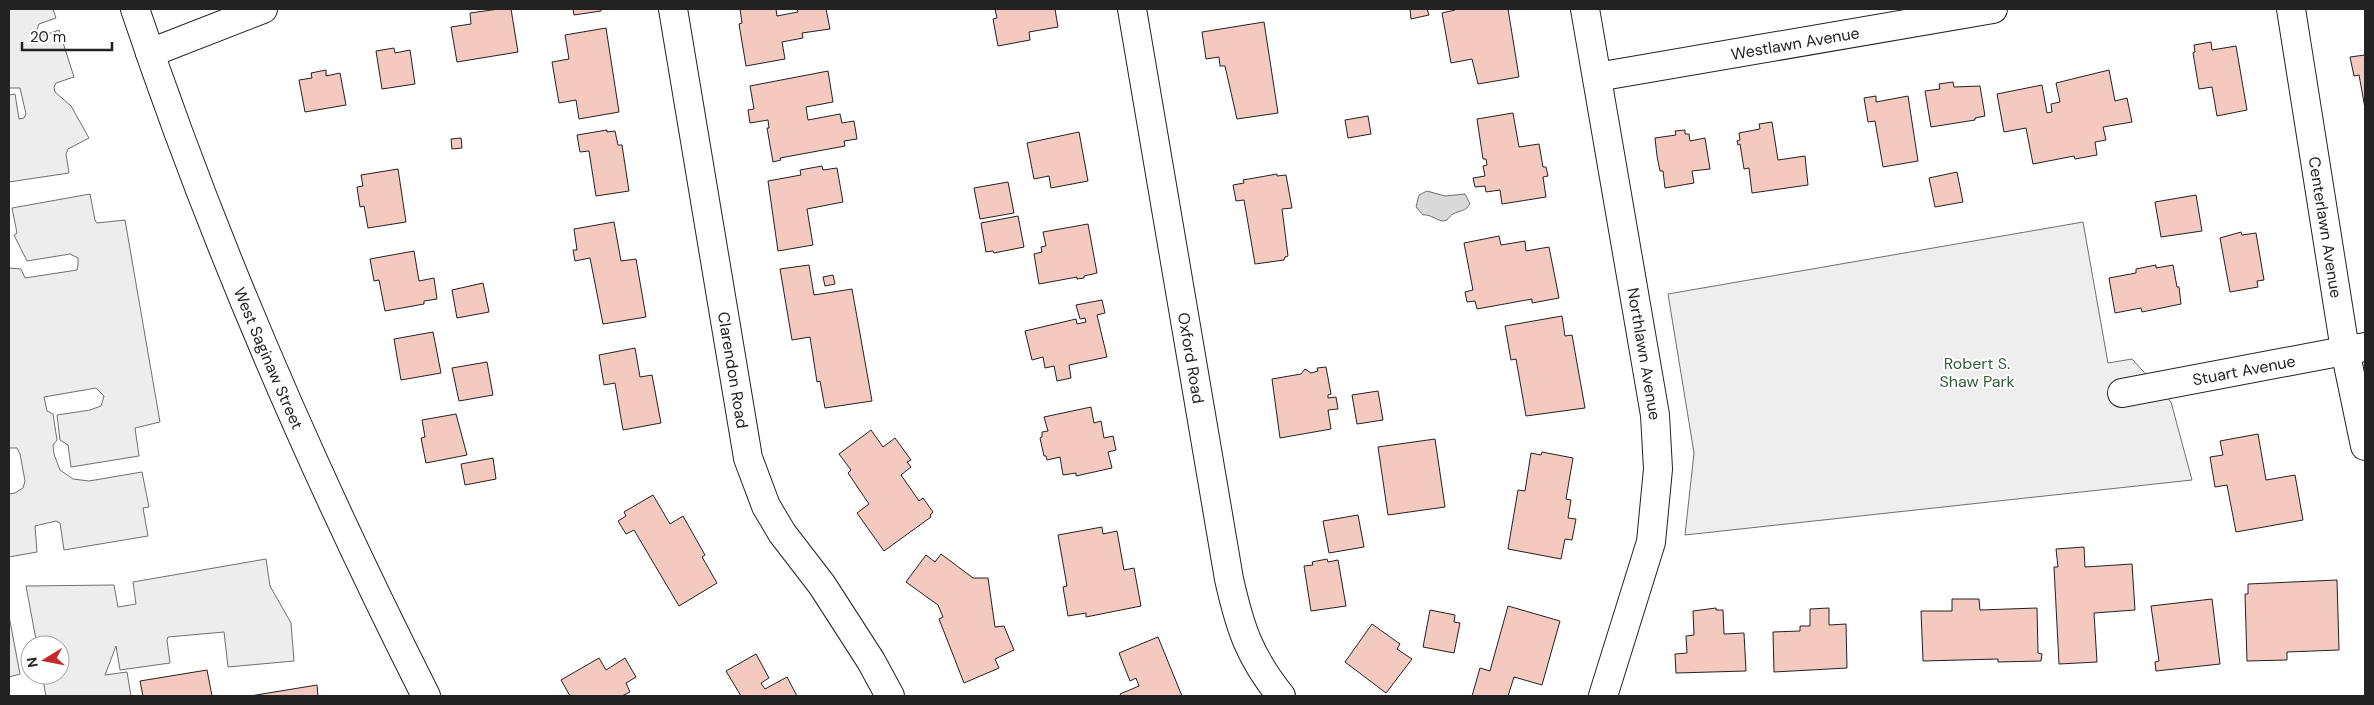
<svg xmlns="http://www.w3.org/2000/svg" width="2374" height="705" font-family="'DM Sans',sans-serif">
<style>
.green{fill:#eee;stroke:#6f6f6f}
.parking{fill:#ededed;stroke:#6f6f6f}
.water{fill:#d9d9d9;stroke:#6f6f6f}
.building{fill:#f3c9c0;stroke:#222}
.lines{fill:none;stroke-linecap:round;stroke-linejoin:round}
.minor-casing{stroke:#222;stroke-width:30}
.major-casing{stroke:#222;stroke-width:30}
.minor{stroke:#fff;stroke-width:28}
.major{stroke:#fff;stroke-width:28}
.labels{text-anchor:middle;stroke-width:4;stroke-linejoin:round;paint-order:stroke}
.street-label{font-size:16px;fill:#222;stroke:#fff}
.park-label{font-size:16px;fill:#2f5e38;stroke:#fff}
</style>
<rect width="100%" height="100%" fill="#fff"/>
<polygon class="green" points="2083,222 2108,363 2132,359 2171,402 2192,480 1685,535 1694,453 1668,294"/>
<g class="parking">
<polygon points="9,9 53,9 56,18 39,24 36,32 40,35 45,35 59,30 74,77 56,83 54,87 55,92 71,106 89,138 68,149 66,154 69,173 9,182 9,95 15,94 19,119 24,118 26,114 20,88 9,88"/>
<polygon points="90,194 95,220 97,223 125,220 160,422 135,428 139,456 71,467 68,445 60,440 57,415 90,410 101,406 104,396 96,388 44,397 47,411 53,414 57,440 53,445 54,454 60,470 73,479 89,481 142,472 149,507 143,508 148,536 64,550 60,523 56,521 35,526 37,552 9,557 9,494 15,493 23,488 25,481 20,454 17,448 9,448 9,268 21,269 25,278 77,270 78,265 78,258 70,254 27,261 14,235 17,233 12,208"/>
<polygon points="266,559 270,586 291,623 294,661 228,667 224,632 168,637 167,640 170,663 120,670 116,646 105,675 127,672 131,696 46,696 42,675 60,675 60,645 37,645 26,586 114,585 118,607 136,604 133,582"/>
<polygon points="9,616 20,674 9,677"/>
</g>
<path class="water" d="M1427 191 1445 196 1465 194 1470 204C1465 212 1460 210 1453 214 1449 216 1448 221 1443 221 1436 220 1430 214 1423 215L1416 207 1419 195Z"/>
<g class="building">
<polygon points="499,9 511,9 518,52 457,62 451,27 471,24 470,13"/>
<polygon points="573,9 601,9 601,11 574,15"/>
<polygon points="740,9 776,9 777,16 798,12 797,9 826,9 830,29 802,33 803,38 782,42 785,59 746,66 739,24 742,23"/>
<polygon points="995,9 1055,9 1058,27 1029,32 1030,40 998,46 993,19 997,18"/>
<polygon points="1410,9 1427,9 1429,15 1411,19"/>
<polygon points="1455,9 1508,9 1519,77 1478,84 1472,59 1451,63 1442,13 1455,10"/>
<polygon points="1264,22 1278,113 1237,119 1225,66 1220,66 1219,57 1206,59 1202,32"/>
<polygon points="606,28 619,112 579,119 576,100 559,103 552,62 569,59 565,35"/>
<polygon points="2211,42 2212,50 2236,46 2247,110 2217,116 2212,87 2199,89 2193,53 2195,52 2194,45"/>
<polygon points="394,48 395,53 410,50 415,84 382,89 376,51"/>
<polygon points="2365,55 2365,108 2359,75 2354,76 2350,57"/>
<polygon points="326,70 326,76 340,73 346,105 305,112 299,80 312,78 311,73"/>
<polygon points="2109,70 2115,101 2127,98 2132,122 2103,127 2106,140 2095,142 2097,155 2075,159 2074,156 2033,164 2026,128 2004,132 1997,94 2042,85 2047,113 2052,112 2051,104 2060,102 2056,83"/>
<polygon points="828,71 833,102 806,107 808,120 840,114 842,123 854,121 857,139 844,141 845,146 780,158 781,160 773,162 767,128 769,128 768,120 750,123 748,110 754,109 750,86"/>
<polygon points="1953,82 1954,87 1980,86 1985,116 1975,118 1975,120 1931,127 1925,91 1940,89 1939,84"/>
<polygon points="1876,96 1876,102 1908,96 1918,161 1883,167 1875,121 1868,122 1864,98"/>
<polygon points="1513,113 1519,147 1539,144 1543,167 1546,167 1548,176 1543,177 1546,197 1502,204 1500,190 1486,192 1485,186 1475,187 1473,178 1485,176 1483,166 1487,165 1486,159 1483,159 1477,119"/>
<polygon points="1368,116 1371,134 1348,138 1345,120"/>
<polygon points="1772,122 1778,160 1805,156 1808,185 1752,193 1749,168 1744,169 1740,144 1738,145 1737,141 1740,140 1739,133 1760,129 1759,124"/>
<polygon points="607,130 607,132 615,131 618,145 622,145 629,191 596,196 589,151 580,152 577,135"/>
<polygon points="1685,130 1685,134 1689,134 1690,141 1705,138 1710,169 1692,171 1694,183 1665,188 1663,171 1660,171 1657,156 1655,138 1676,135 1675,131"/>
<polygon points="1079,132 1088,181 1051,188 1049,176 1034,179 1027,143"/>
<polygon points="461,138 462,148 452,149 451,139"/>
<polygon points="822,166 823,170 837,168 843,202 807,209 813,245 778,251 768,181 801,175 800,170"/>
<polygon points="398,169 406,222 368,228 364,206 360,207 357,187 363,186 361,175"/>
<polygon points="1957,172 1963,202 1935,207 1929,178"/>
<polygon points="1277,174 1277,176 1286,175 1292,208 1282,209 1288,256 1285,257 1284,260 1255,264 1244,200 1236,201 1233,185 1244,183 1243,180"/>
<polygon points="1008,182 1014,213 980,219 974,188"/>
<polygon points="2196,195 2202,231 2161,237 2155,202"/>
<polygon points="1018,216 1024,247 994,253 993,251 986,252 981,223"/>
<polygon points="614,222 621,261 636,259 646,317 603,324 590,258 575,261 573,250 577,250 574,229"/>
<polygon points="1088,224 1097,273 1084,276 1084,278 1077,279 1077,277 1039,284 1034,254 1042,252 1041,247 1046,246 1043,232"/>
<polygon points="2241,232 2242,235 2256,233 2264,280 2257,281 2258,287 2230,292 2220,238"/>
<polygon points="1499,236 1501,245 1525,241 1526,251 1549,247 1559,298 1532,303 1532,299 1477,309 1475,301 1467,302 1465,292 1473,290 1464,243"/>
<polygon points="414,251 419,281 434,278 437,299 424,301 424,304 385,311 379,280 374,281 370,259"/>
<polygon points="809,265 814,295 852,289 872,401 825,408 820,381 817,382 810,337 792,340 780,269"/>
<polygon points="2156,265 2156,268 2173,265 2177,287 2179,287 2181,304 2142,312 2141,308 2115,313 2109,278 2136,273 2136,269"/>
<polygon points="833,275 835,284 825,286 823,277"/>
<polygon points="483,283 489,312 457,318 452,290"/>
<polygon points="1102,300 1105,313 1097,315 1107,357 1069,365 1071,378 1057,381 1054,366 1045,368 1043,357 1032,360 1025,331 1076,319 1077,324 1086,322 1085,318 1080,319 1076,305"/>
<polygon points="1562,316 1565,336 1572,335 1585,408 1526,416 1516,359 1511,360 1505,326"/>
<polygon points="433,332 441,373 401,380 394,339"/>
<polygon points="635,348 640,377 652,375 661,423 623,430 615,383 604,385 599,355"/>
<polygon points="487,362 493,395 459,401 452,368"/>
<polygon points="1326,367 1331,394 1328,395 1328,398 1336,397 1338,409 1328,410 1331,429 1280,438 1272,379 1301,374 1305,369 1311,373 1318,371 1317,368"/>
<polygon points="1378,391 1383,420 1357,424 1352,395"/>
<polygon points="1091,407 1094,423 1101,421 1104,438 1113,436 1116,450 1108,452 1112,468 1076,476 1076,473 1063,475 1060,457 1047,460 1046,456 1044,456 1040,438 1042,437 1042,432 1048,431 1044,417"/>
<polygon points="456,414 467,455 426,463 421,438 425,437 422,420"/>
<polygon points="871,430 883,447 895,438 911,460 907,462 911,467 901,475 919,501 923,498 933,512 930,515 931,517 884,551 857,513 869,504 848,473 851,470 839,454"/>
<polygon points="2258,434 2266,480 2295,475 2303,520 2236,532 2227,485 2215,487 2210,457 2223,455 2220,441"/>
<polygon points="1435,439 1445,507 1388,515 1378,447"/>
<polygon points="1542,452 1573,458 1566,499 1571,500 1568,518 1576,519 1572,540 1565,539 1561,559 1508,549 1518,490 1525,491 1531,453 1541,455"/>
<polygon points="493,458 496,479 465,485 461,464"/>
<polygon points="653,495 670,524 683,516 705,555 702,557 717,583 679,606 634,530 626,534 618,521 626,516 624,512"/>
<polygon points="1358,515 1364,547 1329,553 1323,521"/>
<polygon points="1102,527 1103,534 1117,531 1124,570 1134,568 1141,606 1086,617 1086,613 1068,616 1063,587 1067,586 1058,535"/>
<polygon points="2084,547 2085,567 2132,564 2135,610 2094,613 2097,662 2059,664 2054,567 2058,567 2056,549"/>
<polygon points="941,554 973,578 988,578 995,627 1004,626 1014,650 995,659 999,668 964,683 939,619 943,617 938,605 906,582 926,555 935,562"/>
<polygon points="1327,559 1328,562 1338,560 1346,606 1311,611 1304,566 1313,565 1312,562"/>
<polygon points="2337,580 2339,650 2287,652 2287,660 2247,661 2245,594 2248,594 2248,584"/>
<polygon points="1952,599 1979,599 1980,610 2037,608 2038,653 2042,654 2041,661 1998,662 1998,659 1923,661 1921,611 1952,611"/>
<polygon points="2212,599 2220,664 2156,671 2155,662 2159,661 2151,606"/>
<polygon points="1508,606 1560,621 1542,685 1514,677 1508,696 1472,696 1480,668 1490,671"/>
<polygon points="1716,608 1716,610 1723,610 1724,634 1744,633 1746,671 1676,673 1675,654 1687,653 1686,636 1694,635 1693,611"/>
<polygon points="1829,608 1829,625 1846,624 1847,668 1774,672 1773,632 1800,631 1800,626 1810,626 1810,609"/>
<polygon points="1430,610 1455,615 1454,622 1460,623 1454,653 1423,647"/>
<polygon points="1372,624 1400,644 1397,649 1412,659 1386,693 1345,662"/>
<polygon points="1158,637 1182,696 1121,696 1120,694 1139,686 1136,678 1130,681 1119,653"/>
<polygon points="756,654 769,678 761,683 765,689 787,677 797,696 741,696 726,671"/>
<polygon points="599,658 606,670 625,658 636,677 626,683 630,692 622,696 570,696 561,680"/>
<polygon points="207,670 212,696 143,696 140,681"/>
<polygon points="317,685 318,696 250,696"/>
</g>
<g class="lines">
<defs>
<g id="minor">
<path id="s1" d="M673 9 748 458 766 506 782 533 822 585 871 661 890 696"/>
<path id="s2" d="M1132 9 1229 579C1240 628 1249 656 1281 696"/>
<path id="s3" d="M1585 9 1655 415 1658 469 1651 542 1603 696"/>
<path id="s4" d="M2291 9 2345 350 2365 446"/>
<polyline points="150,53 263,9"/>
<path id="s5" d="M1597 77 1993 9"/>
<path id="s6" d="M2122 393 2365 347"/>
</g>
<g id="major">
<path id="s7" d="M135 9C214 245 314 474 426 696"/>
</g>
</defs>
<use href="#minor" class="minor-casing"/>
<use href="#major" class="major-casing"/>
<use href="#minor" class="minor"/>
<use href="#major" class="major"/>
</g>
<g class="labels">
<g class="street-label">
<text dy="6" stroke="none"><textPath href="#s5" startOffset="201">Westlawn Avenue</textPath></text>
<text dy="6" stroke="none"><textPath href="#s4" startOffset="221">Centerlawn Avenue</textPath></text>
<text dy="6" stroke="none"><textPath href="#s3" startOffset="350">Northlawn Avenue</textPath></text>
<text dy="6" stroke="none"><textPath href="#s7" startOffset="374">West Saginaw Street</textPath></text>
<text dy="6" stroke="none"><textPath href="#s2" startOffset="354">Oxford Road</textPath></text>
<text dy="6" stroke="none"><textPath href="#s6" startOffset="124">Stuart Avenue</textPath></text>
<text dy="6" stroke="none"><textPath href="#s1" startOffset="366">Clarendon Road</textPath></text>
</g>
<g class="park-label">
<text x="1977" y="369">Robert S.<tspan x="1977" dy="18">Shaw Park</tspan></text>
</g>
</g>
<rect width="2374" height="705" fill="none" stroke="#222222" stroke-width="20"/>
<g transform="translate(45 660) rotate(260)"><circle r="24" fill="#ffffff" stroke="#a7a7a7"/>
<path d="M0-4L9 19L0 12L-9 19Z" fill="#c62828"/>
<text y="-8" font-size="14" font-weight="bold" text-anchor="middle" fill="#222222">N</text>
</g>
<path d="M22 42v8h90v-8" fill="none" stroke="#222222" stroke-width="2.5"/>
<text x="30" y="42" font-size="15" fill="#222222" stroke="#ffffff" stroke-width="4" paint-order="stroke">20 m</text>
</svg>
